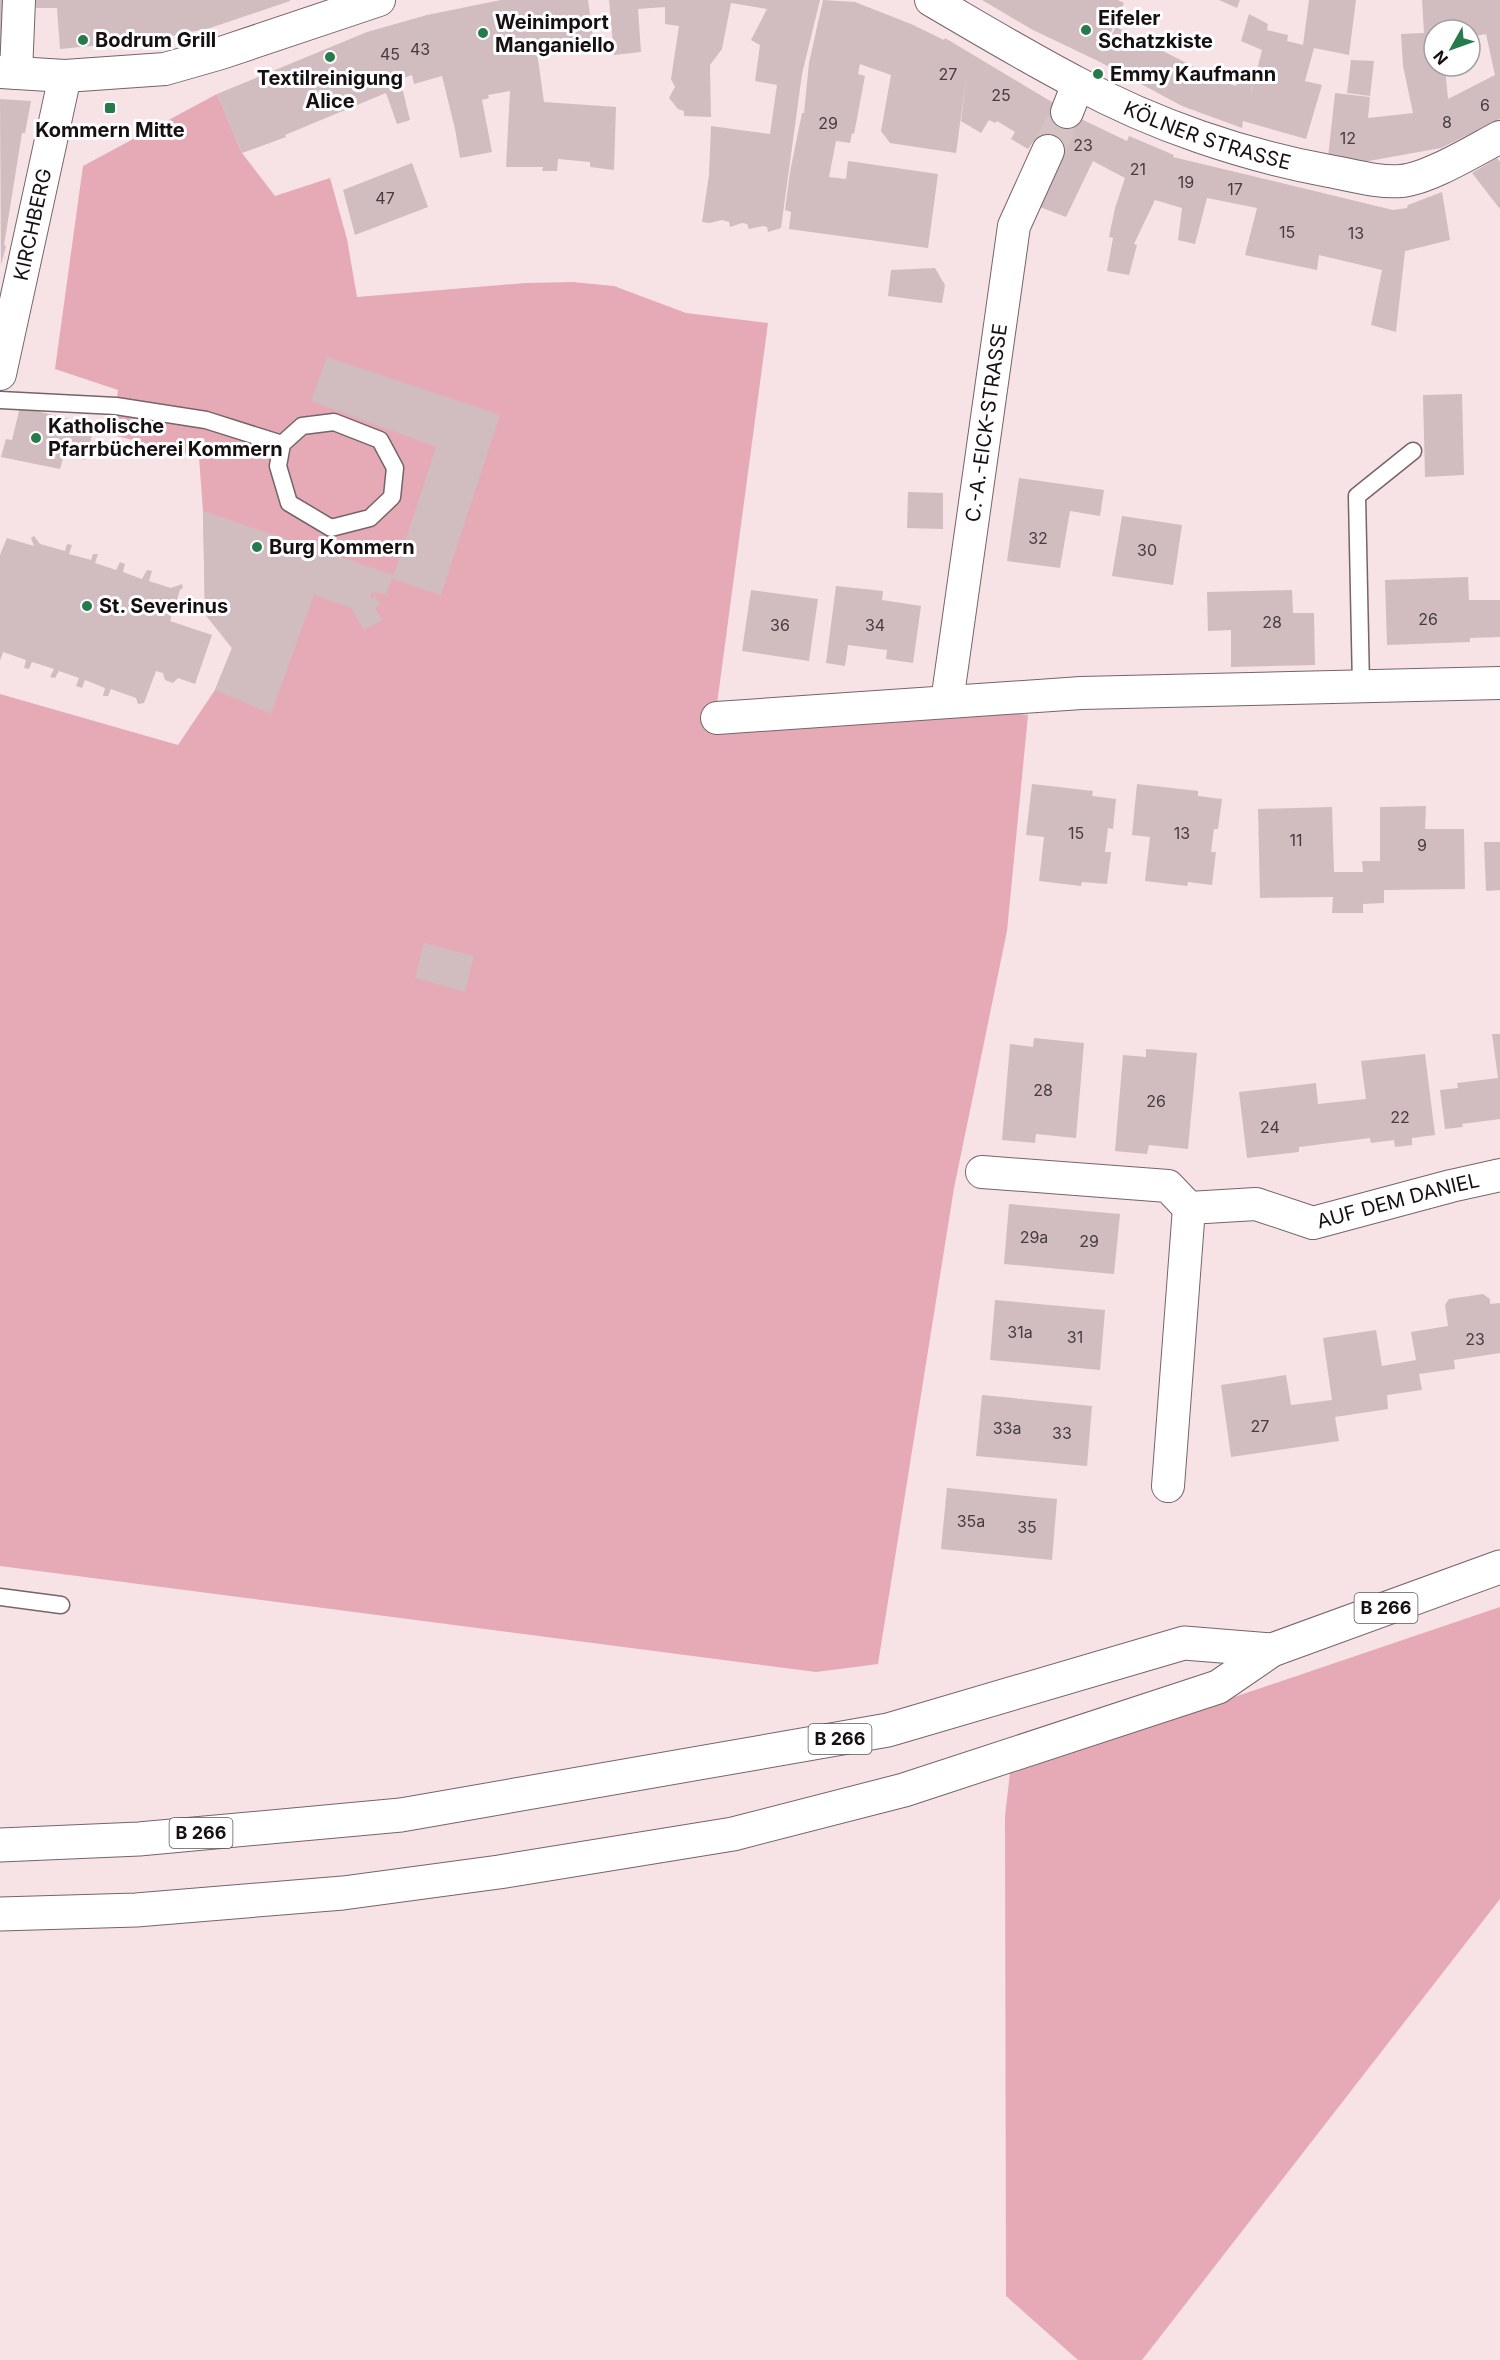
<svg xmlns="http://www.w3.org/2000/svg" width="1500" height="2360" font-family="Inter,sans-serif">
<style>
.green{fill:#e5aab6}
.building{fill:#d1bcc0;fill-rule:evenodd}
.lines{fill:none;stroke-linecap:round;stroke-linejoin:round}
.minor-tunnel{stroke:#d5c2c5;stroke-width:32;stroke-dasharray:32 16;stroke-linecap:butt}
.service-casing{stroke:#766467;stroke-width:19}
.minor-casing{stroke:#766467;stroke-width:34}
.primary-casing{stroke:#766467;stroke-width:35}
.service{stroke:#fff;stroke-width:16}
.minor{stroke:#fff;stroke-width:32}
.primary{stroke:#fff;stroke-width:33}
.poi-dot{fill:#267a4c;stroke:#fff;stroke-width:2}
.labels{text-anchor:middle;stroke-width:6;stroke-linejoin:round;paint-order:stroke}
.number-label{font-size:16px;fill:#463b3e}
.shield{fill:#fff;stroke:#5d5859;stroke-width:1.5}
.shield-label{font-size:18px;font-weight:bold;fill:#171012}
.poi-label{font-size:20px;font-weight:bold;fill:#171012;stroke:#fff;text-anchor:start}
.street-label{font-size:20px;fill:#171012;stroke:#fff}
</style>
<rect width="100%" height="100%" fill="#f7e2e5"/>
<g class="green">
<polygon points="217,94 242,153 275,196 330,178 347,239 357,297 526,283 572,282 614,286 686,313 768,323 717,704 980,710 1028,715 1007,931 954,1188 878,1664 816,1672 0,1566 0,694 178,745 215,690 232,648 205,614 203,511 199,457 113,435 118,390 55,369 83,166"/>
<polygon points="1500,1607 1500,1899 1142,2360 1078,2360 1006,2296 1005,1816 1010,1773"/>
</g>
<g class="building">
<polygon points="0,0 10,0 8,46 0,46"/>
<polygon points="36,0 290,0 290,1 210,28 153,40 60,49 57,8 36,8"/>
<polygon points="501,0 588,0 594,44 537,52 544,102 616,107 614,170 590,167 590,162 558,159 557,171 542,171 543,167 506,167 510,91 488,95 489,98 482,100 492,152 460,158 455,129 442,76 414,84 412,75 400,79 410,120 397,124 386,93 285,135 286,137 242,153 217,94 367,32 427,15"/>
<polygon points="609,0 820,0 802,74 781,228 768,232 767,227 763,226 749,229 747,224 742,223 730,227 729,222 722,220 710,223 702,222 709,175 711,126 770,134 777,85 755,81 760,45 751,40 767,9 731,3 722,49 710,65 711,117 684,116 684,111 678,109 669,98 675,87 671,79 679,26 665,24 665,7 638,9 641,52 614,55"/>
<polygon points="823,0 855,2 911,24 944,40 945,38 1077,117 1127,141 1129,136 1174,155 1173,157 1393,210 1407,208 1408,205 1442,192 1450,240 1405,251 1396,332 1371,325 1382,270 1319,255 1317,270 1245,255 1257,208 1207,198 1195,244 1178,240 1182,208 1155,200 1134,244 1137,245 1129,275 1107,271 1113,238 1109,237 1115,208 1125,178 1093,161 1066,217 1037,206 1059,157 1033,142 1028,149 1011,139 1015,132 997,121 995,123 989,120 981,133 961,121 966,80 956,153 890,143 881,131 891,75 860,64 858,74 865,76 854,134 852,133 850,143 836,141 829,177 846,179 848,161 938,174 928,248 789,229 791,212 785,210 790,172 802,113 804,113 809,63"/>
<polygon points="982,0 1118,0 1124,3 1101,54 1116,27 1202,71 1200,74 1236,86 1243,68 1256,71 1250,98 1262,50 1241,41 1249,14 1268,24 1267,30 1288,35 1287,41 1303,45 1309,0 1356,0 1349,55 1314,48 1305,81 1322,85 1306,139 1243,121 1242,128 1182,106 1098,61 1033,30"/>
<polygon points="1219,0 1240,0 1237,8"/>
<path d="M1422 0H1500V119L1441 148 1363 162 1328 158 1335 93 1370 97 1368 118 1413 113 1403 66 1401 34 1424 33ZM1467 28 1470 30V37L1486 34 1495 75 1448 99 1445 66H1434V30Z"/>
<polygon points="1351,60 1374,61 1370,96 1347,93"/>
<polygon points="0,99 31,101 25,133 22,133 4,245 6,246 1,265"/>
<polygon points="1497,158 1500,162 1500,209 1472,173"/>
<polygon points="412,163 428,207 355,235 343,190"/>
<polygon points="935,268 945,285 942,303 888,296 891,270"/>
<polygon points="327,357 500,415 441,595 392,579 386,594 372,592 370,599 375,596 380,604 375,608 382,620 364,630 351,608 314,595 271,714 215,690 232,648 205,614 203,511 394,575 436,447 311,401"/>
<polygon points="1462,394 1464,475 1425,477 1423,395"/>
<polygon points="20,407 95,425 85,460 64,455 60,469 1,457 6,439 12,440"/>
<polygon points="1019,478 1104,490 1100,516 1070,511 1060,568 1007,561"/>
<polygon points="908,492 943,493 943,529 907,528"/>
<polygon points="1122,516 1182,525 1173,585 1112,576"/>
<polygon points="34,536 40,544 65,551 67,544 72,545 69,554 91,560 93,554 98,554 95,563 116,570 120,562 125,564 123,572 142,579 147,570 152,571 149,581 171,588 182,584 183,588 180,590 170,621 212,635 195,684 178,678 173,683 165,680 163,673 156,671 144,703 138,704 136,698 111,689 108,696 103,696 105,688 85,680 82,688 76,686 79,678 59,671 55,678 50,677 54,669 32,662 29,669 24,668 26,660 3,652 0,661 0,555 7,538 34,546 31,538"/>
<polygon points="1468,577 1469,600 1500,600 1500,637 1470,638 1470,642 1387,645 1385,580"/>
<polygon points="836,586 883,591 882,600 921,606 913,663 886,659 887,650 848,645 845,666 826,663"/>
<polygon points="751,590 818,599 809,661 742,651"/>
<polygon points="1292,590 1293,613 1314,613 1315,665 1231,667 1231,630 1208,631 1207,592"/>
<polygon points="1032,784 1093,791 1092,796 1116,799 1113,829 1108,828 1105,852 1111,852 1107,884 1082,882 1081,886 1039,881 1044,837 1026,835"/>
<polygon points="1137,784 1198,791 1198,796 1222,799 1218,829 1214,829 1211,852 1216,852 1212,885 1188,882 1187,886 1145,881 1150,837 1132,835"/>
<polygon points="1426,806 1425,829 1464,829 1465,889 1384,890 1384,903 1363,904 1363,913 1332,913 1333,897 1260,898 1258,809 1332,807 1334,872 1363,872 1362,861 1380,861 1380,807"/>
<polygon points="1484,842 1500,842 1500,890 1486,891"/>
<polygon points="424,943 474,956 465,992 415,978"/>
<polygon points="1492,1034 1500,1034 1500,1119 1462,1124 1463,1127 1445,1129 1440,1090 1458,1088 1457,1083 1498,1078"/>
<polygon points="1034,1038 1084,1043 1076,1138 1036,1134 1035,1143 1002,1140 1010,1044 1033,1047"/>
<polygon points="1146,1049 1197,1053 1188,1149 1149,1145 1147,1154 1115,1151 1123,1055 1146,1057"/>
<polygon points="1425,1054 1435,1135 1412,1138 1412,1145 1395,1147 1394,1140 1371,1143 1370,1138 1299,1147 1299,1152 1247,1158 1239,1092 1316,1083 1318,1104 1366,1099 1361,1061"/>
<polygon points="1009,1204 1120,1214 1114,1274 1004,1264"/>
<polygon points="1483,1294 1490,1299 1490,1304 1500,1303 1500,1353 1454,1360 1455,1369 1419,1374 1422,1390 1387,1395 1388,1409 1335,1417 1339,1441 1231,1457 1221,1385 1286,1375 1291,1405 1332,1400 1323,1338 1376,1330 1382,1366 1416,1360 1411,1332 1448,1326 1445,1305 1449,1299"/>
<polygon points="995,1300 1105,1310 1100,1370 990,1360"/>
<polygon points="982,1395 1092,1406 1087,1466 976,1456"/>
<polygon points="947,1488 1057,1499 1052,1560 941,1549"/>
</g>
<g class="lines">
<polyline class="minor-tunnel" points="1048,151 1067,112"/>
<defs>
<g id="service">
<polyline points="0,400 116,406 206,420 282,444 302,426 334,422 380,440 395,468 392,497 370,518 331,528 289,503 278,466 282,444"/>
<polyline points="1361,686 1357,496 1413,451"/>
<polyline points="0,1597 61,1605"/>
</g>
<g id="minor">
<path id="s1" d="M931 0C979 28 1027 57 1077 83 1154 125 1243 155 1329 171 1352 175 1378 183 1401 181 1428 179 1475 150 1500 137"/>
<polyline points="0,72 65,76 165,69 221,53 379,0"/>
<polyline points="16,73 19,0"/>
<polyline points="1067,112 1078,84"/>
<path id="s2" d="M0 374 65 76"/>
<path id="s3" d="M947 702 1014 226 1048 151"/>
<polyline points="717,718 1081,693 1500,683"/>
<polyline points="982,1172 1168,1186 1189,1208"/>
<path id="s4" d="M1168 1486 1189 1208 1256 1204 1313 1223 1451 1186 1500 1175"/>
</g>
<g id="primary">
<polyline points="0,1845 139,1839 401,1815 888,1730 1184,1643 1272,1650"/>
<polyline points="0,1914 136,1910 343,1893 499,1872 733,1834 904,1790 1218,1687 1272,1650 1500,1567"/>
</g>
</defs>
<use href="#service" class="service-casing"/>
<use href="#minor" class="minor-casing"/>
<use href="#primary" class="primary-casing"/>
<use href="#service" class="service"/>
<use href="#minor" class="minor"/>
<use href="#primary" class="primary"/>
</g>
<g class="poi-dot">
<circle cx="1086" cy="30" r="6"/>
<circle cx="483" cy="33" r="6"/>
<circle cx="83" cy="40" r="6"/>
<circle cx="330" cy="57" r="6"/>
<circle cx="1098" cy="74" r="6"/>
<rect x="104" y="102" width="12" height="12" rx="3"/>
<circle cx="36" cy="438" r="6"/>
<circle cx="257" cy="547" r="6"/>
<circle cx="87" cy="606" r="6"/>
</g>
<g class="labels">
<g class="number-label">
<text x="420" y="55">43</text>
<text x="390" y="60">45</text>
<text x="948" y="80">27</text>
<text x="1001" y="101">25</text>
<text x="1485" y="111">6</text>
<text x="1447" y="128">8</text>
<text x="828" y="129">29</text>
<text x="1348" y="144">12</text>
<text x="1083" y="151">23</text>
<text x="1138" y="175">21</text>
<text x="1186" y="188">19</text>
<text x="1235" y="195">17</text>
<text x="385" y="204">47</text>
<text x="1287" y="238">15</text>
<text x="1356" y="239">13</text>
<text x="1038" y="544">32</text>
<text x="1147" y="556">30</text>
<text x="1428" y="625">26</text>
<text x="1272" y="628">28</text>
<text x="780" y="631">36</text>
<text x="875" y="631">34</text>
<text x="1076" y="839">15</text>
<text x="1182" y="839">13</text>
<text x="1296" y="846">11</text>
<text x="1422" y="851">9</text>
<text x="1043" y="1096">28</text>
<text x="1156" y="1107">26</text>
<text x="1400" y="1123">22</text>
<text x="1270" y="1133">24</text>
<text x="1034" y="1243">29a</text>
<text x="1089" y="1247">29</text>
<text x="1020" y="1338">31a</text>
<text x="1075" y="1343">31</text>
<text x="1475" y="1345">23</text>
<text x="1260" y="1432">27</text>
<text x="1007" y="1434">33a</text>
<text x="1062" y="1439">33</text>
<text x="971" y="1527">35a</text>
<text x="1027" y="1533">35</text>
</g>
<g class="shield">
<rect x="1354.5" y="1593" width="63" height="30" rx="4.5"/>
<rect x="808.5" y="1724" width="63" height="30" rx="4.5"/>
<rect x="169.5" y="1818" width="63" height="30" rx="4.5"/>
</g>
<g class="shield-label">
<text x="1386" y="1614">B 266</text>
<text x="840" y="1745">B 266</text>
<text x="201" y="1839">B 266</text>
</g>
<g class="poi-label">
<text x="1098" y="25">Eifeler<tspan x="1098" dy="23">Schatzkiste</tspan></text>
<text x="495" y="29">Weinimport<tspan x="495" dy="23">Manganiello</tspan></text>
<text x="95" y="47">Bodrum Grill</text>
<text x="1110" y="81">Emmy Kaufmann</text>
<text x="330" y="85" text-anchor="middle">Textilreinigung<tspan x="330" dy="23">Alice</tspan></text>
<text x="110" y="137" text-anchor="middle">Kommern Mitte</text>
<text x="48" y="433">Katholische<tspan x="48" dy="23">Pfarrbücherei Kommern</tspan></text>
<text x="269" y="554">Burg Kommern</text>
<text x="99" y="613">St. Severinus</text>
</g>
<g class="street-label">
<text dy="7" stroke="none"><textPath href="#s1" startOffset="309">KÖLNER STRASSE</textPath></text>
<text dy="7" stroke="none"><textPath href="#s2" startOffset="153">KIRCHBERG</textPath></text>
<text dy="7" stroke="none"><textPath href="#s3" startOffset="282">C.-A.-EICK-STRASSE</textPath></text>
<text dy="7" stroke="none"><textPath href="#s4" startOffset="494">AUF DEM DANIEL</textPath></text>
</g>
</g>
<g transform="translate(1452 48) rotate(230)"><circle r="28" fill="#ffffff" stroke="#a29fa0" stroke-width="1.5"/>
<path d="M0-4.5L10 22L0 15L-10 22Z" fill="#267a4c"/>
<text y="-9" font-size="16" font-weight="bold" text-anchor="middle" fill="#171012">N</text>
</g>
</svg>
